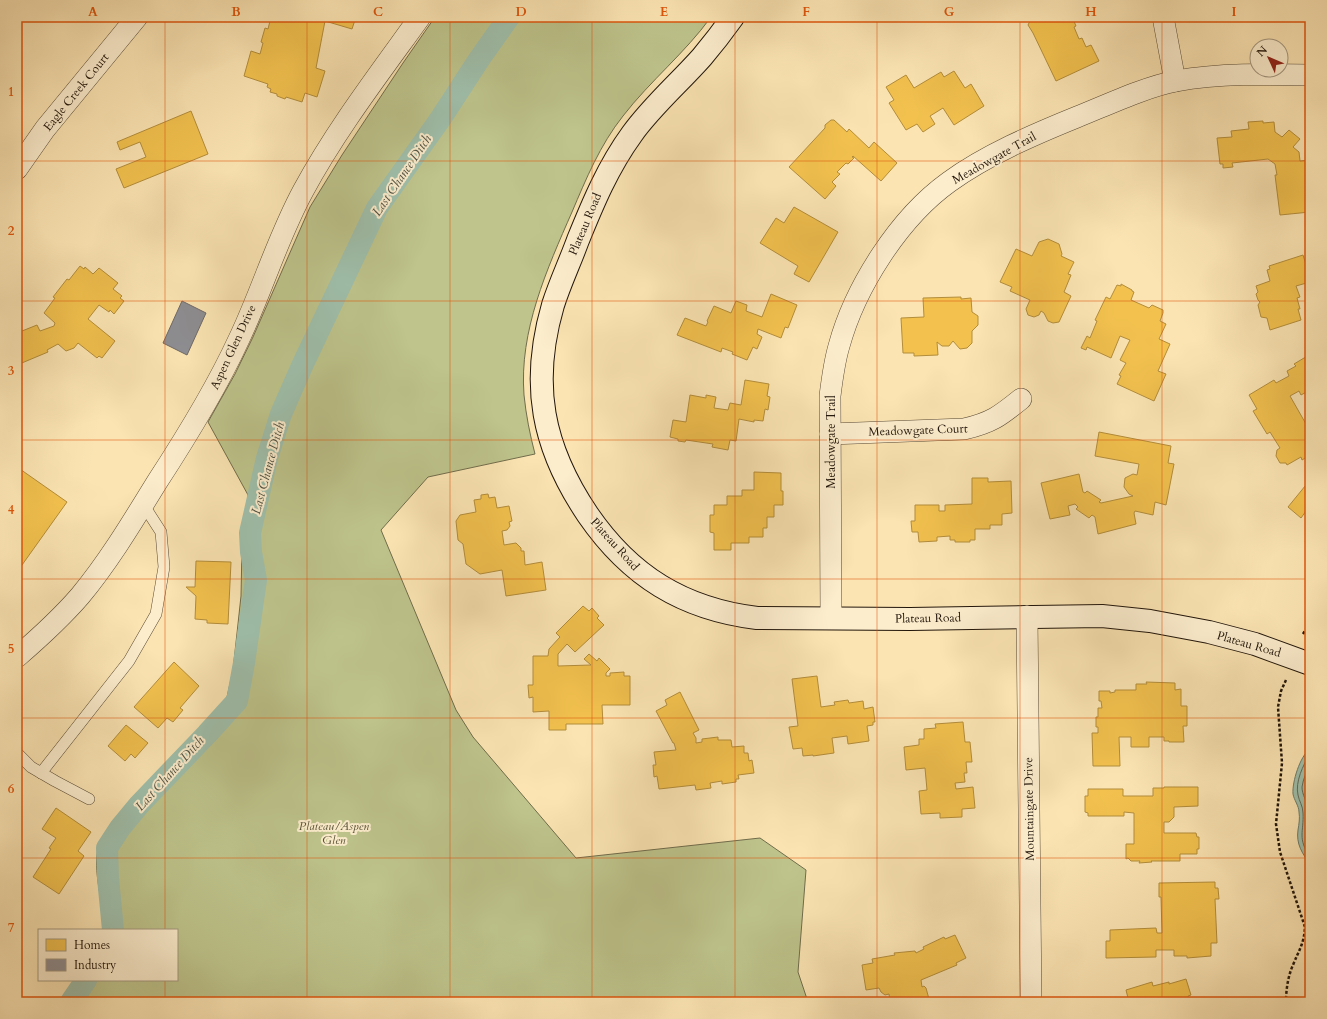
<svg xmlns="http://www.w3.org/2000/svg" width="1327" height="1019" font-family="Cardo,serif">
<style>
.green{fill:#bec48c;stroke:#706c4b}
.water{fill:#9fbfab;stroke:#6d7b6b}
.homes{fill:#f2c14e;stroke:#b38d3a}
.industry{fill:#8d8d92;stroke:#6d6969}
.lines{fill:none;stroke-linecap:round;stroke-linejoin:round}
.shore{stroke:#606a5a;stroke-width:1}
.canal{stroke:#9fbfab;stroke-width:22}
.lane-casing{stroke:#584934;stroke-width:12}
.street-casing{stroke:#584934;stroke-width:22}
.secondary-casing{stroke:#21150a;stroke-width:24}
.path{stroke:#21150a;stroke-width:2.5;stroke-dasharray:3 2;stroke-linecap:butt}
.lane{stroke:#fcedcd;stroke-width:11}
.street{stroke:#fcedcd;stroke-width:21}
.secondary{stroke:#fcedcd;stroke-width:22}
.grid{fill:none;stroke:#de560c;stroke-width:1;stroke-opacity:0.55}
.labels{text-anchor:middle;stroke-width:4;stroke-linejoin:round;paint-order:stroke}
.street-label{font-size:12px;fill:#21150a;stroke:#fcedcd}
.park-label{font-size:12px;font-style:italic;fill:#585238;stroke:#fcedcd}
.water-label{font-size:13px;font-style:italic;fill:#4d5042;stroke:#fcedcd}
.neatline{fill:none;stroke:#de560c;stroke-width:1.5}
.grid-label{font-size:13px;text-anchor:middle;font-weight:bold;fill:#de560c}
</style>
<rect width="100%" height="100%" fill="#fbe4b2"/>
<filter id="stains"><feTurbulence type="fractalNoise" baseFrequency=".005" numOctaves="4"/><feColorMatrix values="0 0 0 0 .2 0 0 0 0 .09 0 0 0 0 .02 0 0 0 .5 -.17"/></filter>
<radialGradient id="worn" r=".72"><stop offset=".6" stop-color="#630" stop-opacity="0"/><stop offset="1" stop-color="#630" stop-opacity=".3"/></radialGradient>
<path class="green" d="M435 17H711C685 53 650 81 623 116 600 145 586 179 572 212 547 269 519 331 524 395 526 415 530 435 535 454L428 477 381 530 456 710 473 737 576 858 760 838 806 870 798 972 808 1002H63L78 980H177V930H103C105 904 91 869 99 846 102 836 111 826 117 817L220 706 227 697 233 670 241 596 242 547 248 495 208 422 235 374 253 337 310 207 342 155 403 63Z"/>
<path class="water" d="M1310 749V864C1302 853 1296 844 1298 830 1299 824 1300 818 1299 812 1299 806 1294 800 1293 794 1292 782 1300 756 1310 749Z"/>
<g class="homes">
<polygon points="267,17 356,17 352,29 325,21 316,68 325,71 317,97 305,93 302,102 286,97 285,99 277,96 277,94 270,92 271,89 267,87 268,84 244,76 251,51 260,54 263,43 261,42 265,28 268,29 270,21 266,20"/>
<polygon points="1039,17 1072,17 1070,18 1071,19 1073,19 1076,26 1074,27 1079,39 1082,38 1086,47 1091,45 1099,61 1056,81 1033,33 1028,25 1030,21"/>
<polygon points="954,71 965,88 971,84 984,106 954,125 943,108 930,116 935,124 923,132 917,124 906,130 889,103 894,100 886,87 906,75 914,88 941,72 944,77"/>
<polygon points="191,111 208,154 124,188 116,169 146,157 140,142 120,150 117,142"/>
<polygon points="831,120 834,120 847,132 849,129 869,148 874,142 897,163 881,181 853,156 852,157 854,158 848,164 846,163 837,172 840,174 832,182 836,186 825,199 789,167 825,128 825,125"/>
<polygon points="1263,121 1263,123 1274,122 1275,132 1282,137 1289,130 1300,139 1293,147 1299,152 1300,161 1309,160 1310,178 1307,178 1310,212 1280,215 1275,175 1277,175 1275,164 1268,159 1232,163 1233,167 1223,168 1223,164 1220,164 1217,138 1232,137 1231,131 1249,129 1248,122"/>
<polygon points="794,207 838,232 809,282 794,274 798,266 760,243 776,218 784,223"/>
<polygon points="1048,239 1059,244 1062,254 1061,256 1074,262 1068,274 1071,275 1064,292 1071,296 1059,322 1053,323 1048,321 1044,313 1041,311 1039,315 1034,317 1028,315 1026,309 1030,300 1010,291 1012,287 1000,282 1016,249 1032,256 1039,242"/>
<polygon points="1303,255 1307,268 1309,268 1310,272 1310,282 1296,286 1300,297 1297,298 1300,309 1298,309 1301,320 1270,330 1267,318 1261,317 1258,305 1260,302 1258,300 1256,294 1258,292 1256,286 1270,281 1267,270 1270,269 1269,266"/>
<polygon points="80,266 84,269 85,267 93,274 99,268 118,283 113,289 122,296 120,298 124,301 114,314 110,310 109,312 99,305 88,319 115,341 102,358 99,356 97,358 78,343 74,348 66,351 58,344 47,350 48,352 17,365 17,333 37,325 40,331 54,326 55,323 44,313 55,298 53,297 67,279 69,280"/>
<polygon points="1121,284 1132,290 1132,291 1134,292 1131,300 1149,308 1152,305 1163,310 1163,313 1160,321 1166,324 1159,339 1170,344 1158,371 1166,374 1154,401 1117,384 1121,376 1119,375 1126,363 1120,360 1130,340 1120,336 1111,358 1087,347 1086,350 1081,348 1087,336 1090,338 1097,321 1095,320 1106,297 1110,299 1117,285 1121,286"/>
<polygon points="771,294 797,305 788,328 785,327 781,338 758,329 757,334 762,337 757,349 753,347 747,360 732,354 733,352 722,348 721,352 677,335 685,318 706,326 708,322 707,321 714,306 731,313 736,301 747,305 746,311 762,317"/>
<polygon points="961,297 961,299 971,298 972,312 978,316 978,325 972,331 972,343 967,348 960,349 953,341 949,346 942,346 937,342 938,355 914,356 914,353 903,353 901,318 924,317 923,298"/>
<polygon points="1309,355 1310,390 1301,395 1299,391 1290,396 1310,431 1310,455 1302,460 1301,457 1287,465 1286,463 1280,463 1276,456 1277,450 1280,448 1270,432 1267,434 1253,411 1257,409 1249,395 1274,380 1276,383 1289,376 1287,371 1296,366 1294,364"/>
<polygon points="745,380 769,384 767,396 770,397 768,410 765,409 763,421 754,420 754,422 739,419 736,441 730,440 728,450 712,447 713,444 686,440 685,442 678,441 678,439 670,437 673,420 686,422 690,395 706,398 706,395 716,397 714,408 728,410 730,403 741,405"/>
<polygon points="1099,432 1171,446 1168,463 1174,464 1166,505 1155,502 1153,515 1135,511 1134,513 1136,524 1098,534 1095,517 1092,515 1089,518 1076,509 1078,507 1075,504 1068,506 1070,515 1050,519 1041,483 1079,474 1083,492 1085,493 1087,491 1101,500 1099,502 1101,503 1133,496 1129,494 1124,487 1125,478 1133,474 1137,475 1139,464 1095,456"/>
<polygon points="17,467 67,502 17,572"/>
<polygon points="754,472 781,473 781,491 783,491 783,505 774,505 774,517 767,517 767,528 763,528 763,537 749,537 749,543 731,543 731,550 714,550 714,533 710,532 710,515 714,515 714,505 727,505 727,496 742,496 742,490 754,490"/>
<polygon points="972,478 988,478 988,482 1011,481 1012,513 1002,514 1002,525 990,525 990,529 975,529 975,540 970,540 970,542 955,542 955,540 950,540 950,536 937,537 937,541 919,542 918,532 912,532 911,521 915,521 915,505 939,505 939,511 945,511 945,505 972,504"/>
<polygon points="1310,480 1310,510 1308,513 1306,511 1301,518 1288,507"/>
<polygon points="488,494 489,498 495,497 497,508 509,506 512,521 509,522 510,526 507,530 502,531 504,545 516,543 521,548 521,551 524,551 525,565 542,562 546,590 506,596 502,570 480,574 466,564 463,544 458,540 456,521 460,515 476,512 474,500 481,499 481,495"/>
<polygon points="1310,535 1310,546 1305,542"/>
<polygon points="196,561 231,562 228,624 207,623 207,620 195,619 196,596 186,587 195,587"/>
<polygon points="583,606 589,611 592,608 599,616 597,618 604,625 575,652 567,644 558,654 558,666 591,665 584,659 589,654 597,661 599,658 610,669 606,673 606,676 610,676 610,673 624,672 624,676 630,676 630,705 602,705 603,724 566,724 566,730 549,730 549,711 533,712 533,697 529,698 528,685 533,685 533,656 548,656 549,649 560,637 556,633"/>
<polygon points="174,662 199,686 180,708 183,710 173,722 167,718 158,728 134,707"/>
<polygon points="817,676 821,707 835,705 834,702 848,700 849,703 863,701 864,709 873,707 875,722 873,722 873,725 867,726 869,741 848,744 847,736 832,738 834,753 813,756 813,755 803,756 802,748 793,749 789,727 798,726 792,679"/>
<polygon points="1146,682 1175,683 1175,690 1181,689 1181,706 1187,706 1187,726 1183,726 1184,742 1169,742 1169,741 1164,741 1164,737 1149,737 1149,747 1131,747 1131,737 1119,737 1120,766 1093,766 1092,733 1098,733 1098,727 1096,727 1096,717 1098,717 1098,708 1102,708 1101,701 1099,701 1099,691 1110,691 1110,693 1115,692 1115,690 1136,690 1136,684 1147,684"/>
<polygon points="680,692 699,730 693,733 696,738 696,743 702,742 702,739 718,737 718,740 731,740 732,747 744,746 744,753 748,753 749,761 752,760 754,773 738,775 739,779 736,779 736,782 722,784 722,781 710,783 711,788 696,790 695,785 659,789 657,776 654,777 653,765 656,765 654,752 676,750 674,743 673,743 656,711 667,705 665,700"/>
<polygon points="963,722 965,742 970,742 972,762 966,762 967,773 964,773 965,782 955,783 956,789 973,787 975,808 962,809 962,817 940,818 940,813 921,814 919,791 927,790 925,768 906,770 904,747 919,745 919,739 924,739 924,729 936,728 935,724"/>
<polygon points="126,725 148,743 135,758 131,754 125,761 108,746"/>
<polygon points="1164,787 1198,787 1198,806 1174,807 1174,817 1169,822 1164,822 1164,833 1196,833 1197,837 1199,837 1199,849 1197,849 1197,854 1180,854 1180,861 1151,861 1152,862 1139,863 1140,861 1131,861 1128,858 1126,859 1126,844 1134,844 1134,813 1124,812 1124,816 1088,816 1088,813 1085,812 1085,796 1088,796 1088,789 1123,789 1123,796 1153,796 1153,788 1164,788"/>
<polygon points="56,808 91,832 78,851 84,856 59,894 33,877 51,849 49,848 56,838 42,829"/>
<polygon points="1215,882 1215,888 1218,888 1219,899 1215,899 1217,943 1211,943 1211,956 1187,958 1187,956 1174,956 1174,950 1156,950 1156,957 1106,958 1106,941 1110,941 1110,930 1156,928 1157,933 1162,933 1161,897 1159,897 1159,883"/>
<polygon points="955,935 966,958 956,963 957,965 921,980 922,987 924,986 926,988 929,999 925,1001 925,1002 890,1002 889,994 885,995 881,992 879,988 866,990 862,965 873,963 872,959 895,955 894,953 915,951 916,953 924,949 923,947 944,937 945,939"/>
<polygon points="1186,979 1191,995 1188,996 1189,1002 1129,1002 1126,990 1152,982 1153,986 1169,982 1169,984"/>
</g>
<polygon class="industry" points="182,301 206,313 187,355 163,343"/>
<g class="lines">
<g class="shore">
<path d="M1310 754C1303 765 1295 782 1298 795 1299 801 1303 806 1303 813 1304 832 1297 838 1310 857"/>
<path d="M1310 764C1307 771 1303 779 1302 787 1302 795 1307 801 1308 808 1311 822 1303 835 1310 848"/>
</g>
<g class="canal">
<polyline points="113,930 108,878 107,848 120,828 139,805 207,734 237,701 244,663 256,580 251,552 250,533 267,458 281,414 302,366 377,208 441,118 480,58 509,17"/>
<polyline points="71,1002 86,980"/>
</g>
<defs>
<g id="lane">
<polyline points="17,753 31,767 55,781 89,799"/>
<polyline points="41,773 129,661 156,614 164,567 161,532 143,504"/>
</g>
<g id="street">
<polyline points="1163,17 1175,81"/>
<polyline points="17,169 45,129 137,17"/>
<path d="M830 434 964 429C991 423 1000 416 1021 399"/>
<polyline points="1027,616 1031,1002"/>
<path d="M831 618 830 396C832 380 834 363 839 346 855 287 899 218 949 182 986 155 1035 134 1077 117 1107 105 1145 87 1176 81 1220 73 1265 74 1310 75"/>
<path d="M17 657C39 638 61 618 80 596 109 561 133 521 157 482 187 436 216 389 239 339 262 291 277 239 303 191 336 130 379 74 420 17"/>
</g>
<path id="secondary" d="M733 17C723 31 713 44 702 57 679 83 652 106 632 134 608 167 593 203 578 240 570 262 560 283 553 305 530 384 542 447 588 515 630 576 683 609 757 618L910 619 1102 616 1150 621 1209 632 1255 644 1310 664"/>
</defs>
<use href="#lane" class="lane-casing"/>
<use href="#street" class="street-casing"/>
<use href="#secondary" class="secondary-casing"/>
<g class="path">
<polyline points="1303,634 1310,623"/>
<path d="M1286 680 1281 691 1278 707 1282 763 1276 824 1280 852 1305 927C1304 944 1299 950 1293 965 1288 976 1286 990 1286 1002"/>
</g>
<use href="#lane" class="lane"/>
<use href="#street" class="street"/>
<use href="#secondary" class="secondary"/>
</g>
<path class="grid" d="M165 17V930M307 17V1002M450 17V1002M592 17V1002M735 17V1002M877 17V1002M1020 17V1002M1162 17V1002M17 161H1310M17 301H1310M17 440H1310M17 579H1310M17 718H1310M17 858H1310M165 980V1002"/>
<g class="labels">
<g class="street-label">
<text transform="translate(76 92) rotate(-51)" y="4">Eagle Creek Court</text>
<text transform="translate(994 158) rotate(-29)" y="4">Meadowgate Trail</text>
<text transform="translate(585 224) rotate(-67)" y="4">Plateau Road</text>
<text transform="translate(233 347) rotate(-65)" y="4">Aspen Glen Drive</text>
<text transform="translate(918 430) rotate(-2)" y="4">Meadowgate Court</text>
<text transform="translate(831 442) rotate(-90)" y="4">Meadowgate Trail</text>
<text transform="translate(615 544) rotate(48)" y="4">Plateau Road</text>
<text transform="translate(928 618) rotate(-1)" y="4">Plateau Road</text>
<text transform="translate(1249 644) rotate(16)" y="4">Plateau Road</text>
<text transform="translate(1029 809) rotate(-91)" y="4">Mountaingate Drive</text>
</g>
<g class="park-label">
<text x="334" y="830">Plateau/Aspen<tspan x="334" dy="14">Glen</tspan></text>
</g>
<g class="water-label">
<text transform="translate(401 175) rotate(-56)" y="5">Last Chance Ditch</text>
<text transform="translate(267 468) rotate(-75)" y="5">Last Chance Ditch</text>
<text transform="translate(169 773) rotate(-48)" y="5">Last Chance Ditch</text>
</g>
</g>
<rect width="1327" height="1019" fill="none" stroke="#fbe4b2" stroke-width="44"/>
<rect x="38" y="929" width="140" height="52" fill="#fcedcd" stroke="#a4977f"/>
<rect x="46" y="939" width="20" height="12" fill="#f2c14e" stroke="#a4977f"/>
<text x="74" y="949" font-size="12" fill="#21150a">Homes</text>
<rect x="46" y="959" width="20" height="12" fill="#8d8d92" stroke="#a4977f"/>
<text x="74" y="969" font-size="12" fill="#21150a">Industry</text>
<g transform="translate(1269 58) rotate(314)"><circle r="19" fill="#fcedcd" stroke="#a4977f"/>
<path d="M0-3L7 15L0 10L-7 15Z" fill="#8f2418"/>
<text y="-6" font-size="11" font-weight="bold" text-anchor="middle" fill="#21150a">N</text>
</g>
<rect x="22" y="22" width="1283" height="975" class="neatline"/>
<g class="grid-label">
<text x="93" y="16">A</text>
<text x="236" y="16">B</text>
<text x="378" y="16">C</text>
<text x="521" y="16">D</text>
<text x="664" y="16">E</text>
<text x="806" y="16">F</text>
<text x="949" y="16">G</text>
<text x="1091" y="16">H</text>
<text x="1234" y="16">I</text>
<text x="11" y="96">1</text>
<text x="11" y="235">2</text>
<text x="11" y="375">3</text>
<text x="11" y="514">4</text>
<text x="11" y="653">5</text>
<text x="11" y="793">6</text>
<text x="11" y="932">7</text>
</g>
<rect width="100%" height="100%" filter="url(#stains)"/>
<rect width="100%" height="100%" fill="url(#worn)"/>
</svg>
